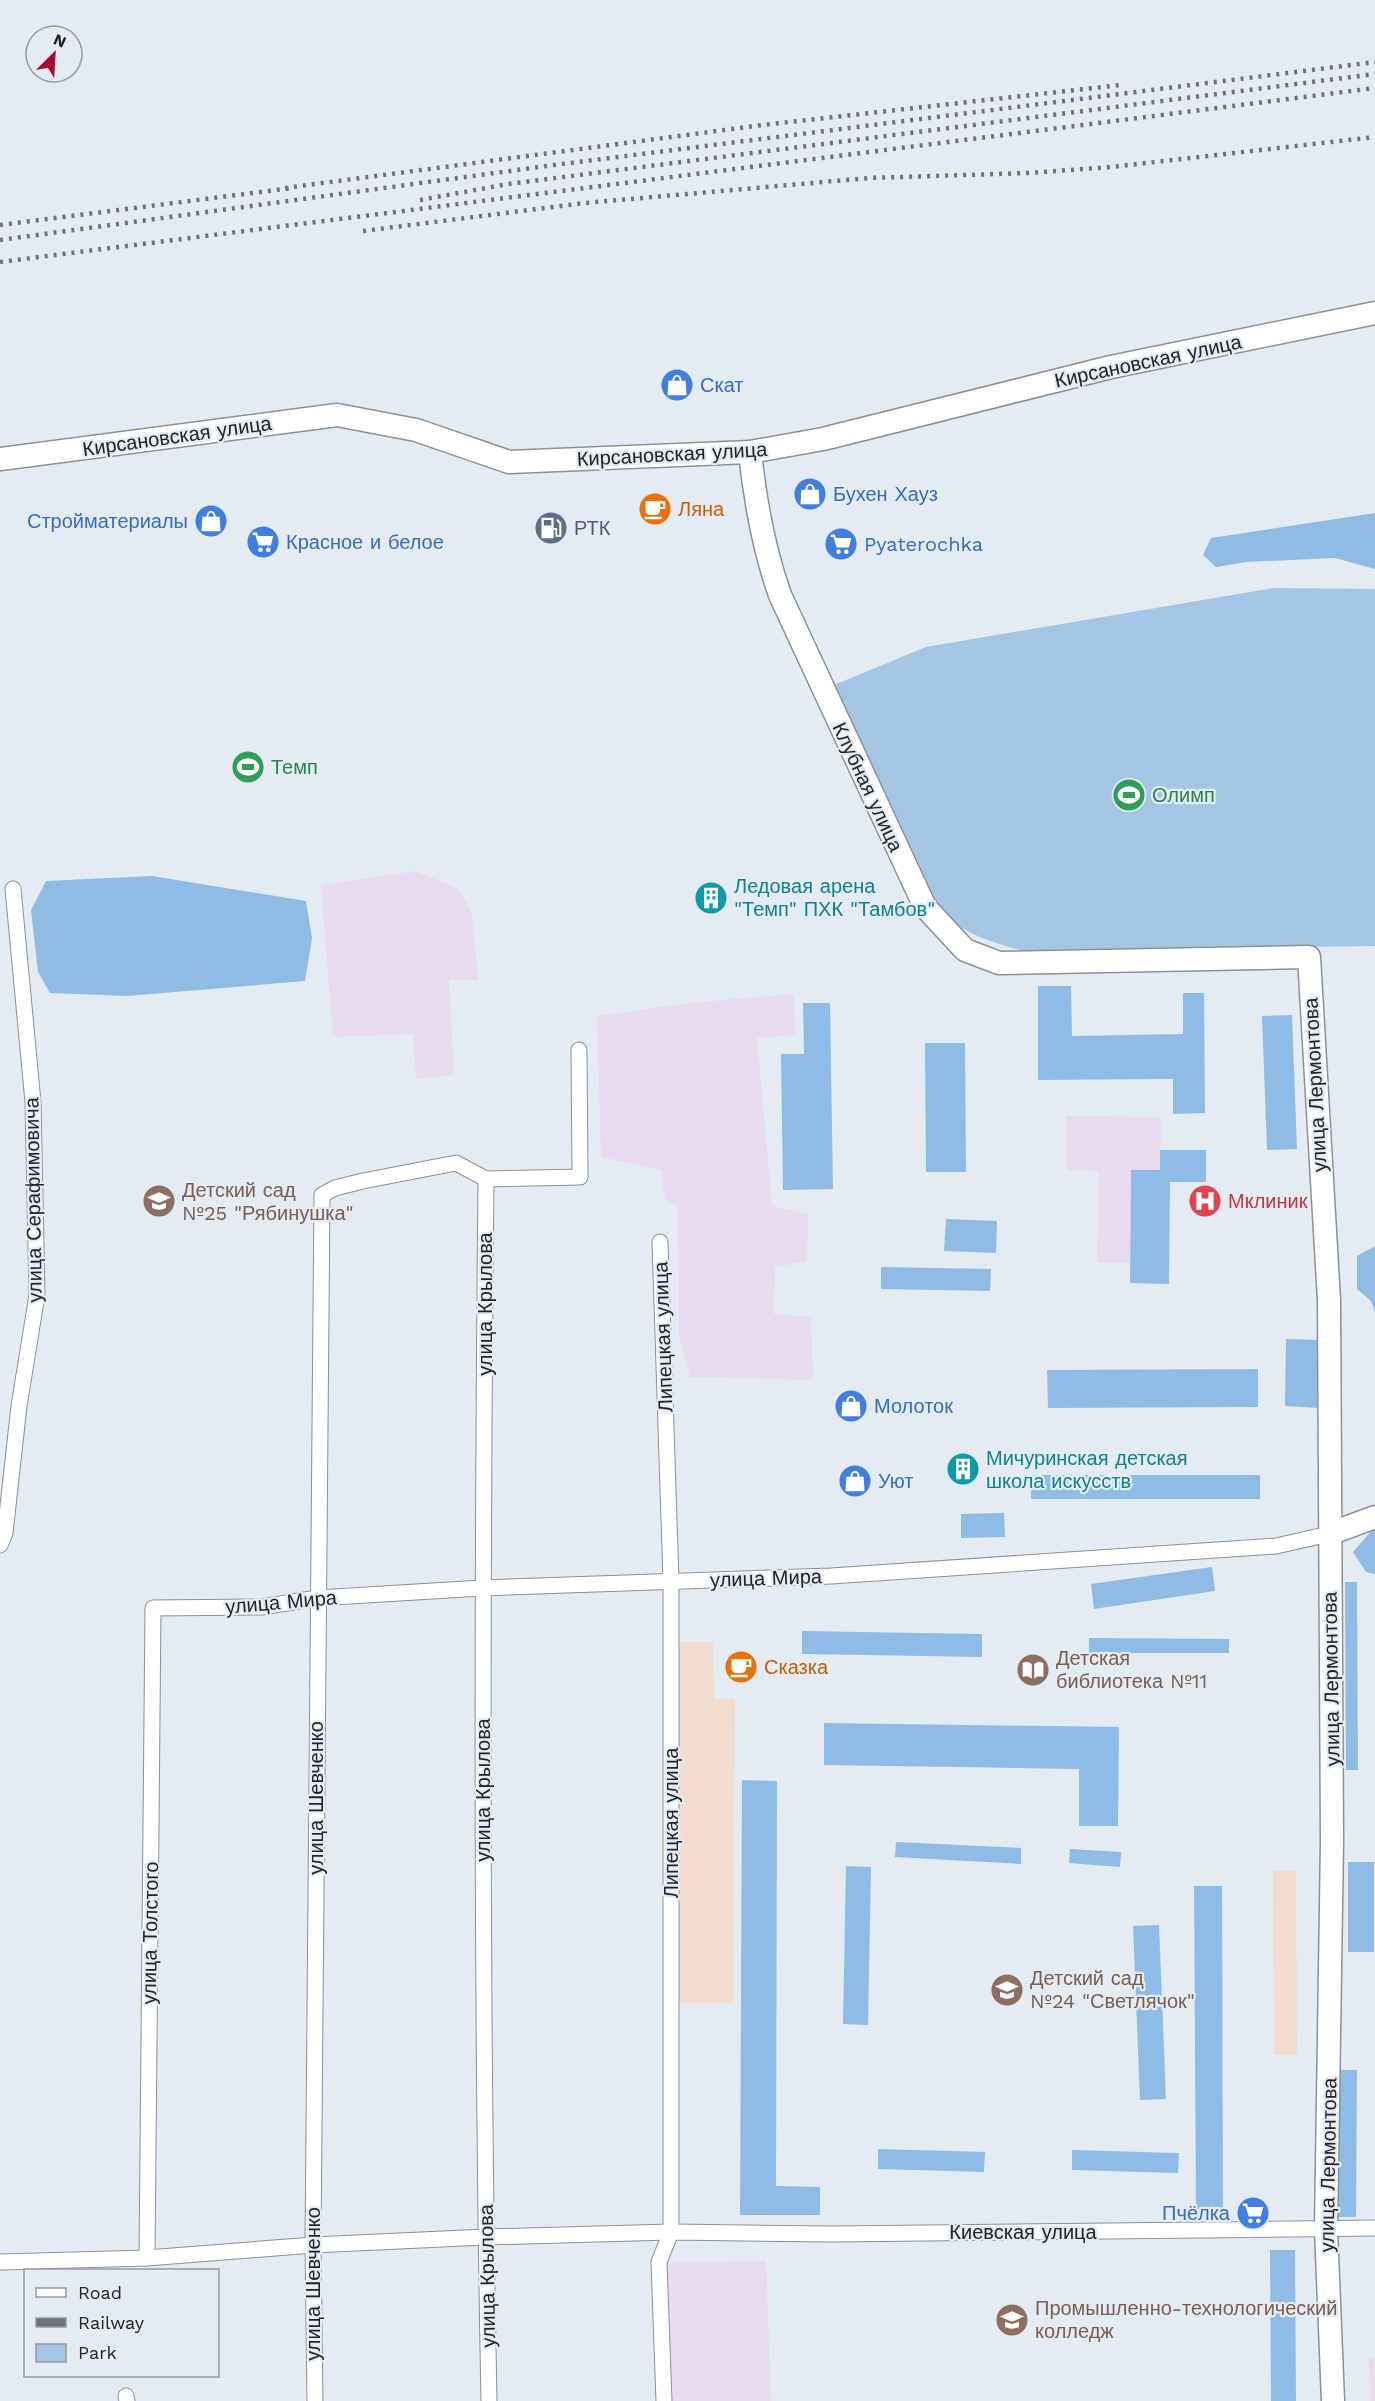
<svg xmlns="http://www.w3.org/2000/svg" width="1375" height="2401" font-family="'Work Sans',sans-serif">
<style>
.commercial{fill:#f2dccf}
.industrial{fill:#e8dbef}
.green{fill:#a5c5e5}
.forest{fill:#8ebce7}
.lines{fill:none;stroke-linecap:round;stroke-linejoin:round}
.street-casing{stroke:#8b9197;stroke-width:17}
.secondary-casing{stroke:#8b9197;stroke-width:25}
.street{stroke:#fff;stroke-width:15}
.secondary{stroke:#fff;stroke-width:22}
.rail{stroke:#6f7378;stroke-width:4.5;stroke-dasharray:3 6;stroke-linecap:butt}
.labels{text-anchor:middle;stroke-width:4.5;stroke-linejoin:round;paint-order:stroke}
.street-label{font-size:20px;fill:#222427;stroke:#e5ebf2}
.shop-label{font-size:20px;fill:#366cbe;stroke:#e5ebf2;text-anchor:start}
.food-label{font-size:20px;fill:#c56008;stroke:#e5ebf2;text-anchor:start}
.service-label{font-size:20px;fill:#4e5e75;stroke:#e5ebf2;text-anchor:start}
.leisure-label{font-size:20px;fill:#27864d;stroke:#e5ebf2;text-anchor:start}
.culture-label{font-size:20px;fill:#0d838f;stroke:#e5ebf2;text-anchor:start}
.education-label{font-size:20px;fill:#785e54;stroke:#e5ebf2;text-anchor:start}
.health-label{font-size:20px;fill:#be3a42;stroke:#e5ebf2;text-anchor:start}
</style>
<rect width="100%" height="100%" fill="#e5ebf2"/>
<g class="commercial">
<polygon points="677,1642 713,1642 714,1699 735,1699 733,2003 679,2003"/>
<polygon points="1273,1871 1296,1871 1297,2055 1274,2055"/>
</g>
<g class="industrial">
<polygon points="415,871 459,889 472,914 478,980 449,980 454,1075 416,1079 413,1034 333,1037 321,885"/>
<polygon points="794,994 795,1035 757,1038 772,1206 808,1214 807,1261 775,1267 774,1314 811,1317 813,1380 690,1377 679,1336 678,1206 665,1199 661,1170 601,1157 597,1016 689,1003"/>
<polygon points="1066,1116 1161,1117 1160,1170 1131,1170 1130,1263 1097,1263 1099,1171 1066,1170"/>
<polygon points="766,2261 771,2401 664,2401 659,2262"/>
<polygon points="1369,2357 1375,2358 1375,2401 1370,2401"/>
</g>
<path class="green" d="M1273 588 1375 589V946L1023 951C981 939 965 934 931 904L834 685 926 647Z"/>
<g class="forest">
<polygon points="1375,513 1375,569 1335,558 1246,562 1216,567 1203,555 1211,538"/>
<polygon points="152,876 306,901 312,938 305,981 127,996 50,993 38,972 31,910 46,881"/>
<polygon points="1038,986 1071,986 1072,1036 1183,1034 1183,993 1204,993 1205,1113 1173,1114 1173,1079 1038,1080"/>
<polygon points="803,1003 830,1003 833,1189 783,1190 781,1054 804,1054"/>
<polygon points="1292,1015 1297,1149 1267,1150 1262,1016"/>
<polygon points="925,1043 965,1043 966,1172 926,1172"/>
<polygon points="1160,1150 1206,1150 1206,1182 1170,1182 1169,1284 1130,1283 1131,1170 1160,1170"/>
<polygon points="946,1219 997,1221 996,1253 944,1251"/>
<polygon points="1375,1246 1375,1312 1371,1301 1357,1289 1357,1256"/>
<polygon points="881,1267 991,1269 990,1291 881,1289"/>
<polygon points="1286,1339 1320,1340 1318,1408 1285,1406"/>
<polygon points="1258,1369 1258,1407 1048,1408 1047,1370"/>
<rect x="1031" y="1475" width="229" height="24"/>
<polygon points="1004,1513 1005,1537 961,1538 961,1514"/>
<polygon points="1375,1527 1375,1574 1366,1572 1353,1552"/>
<polygon points="1212,1567 1215,1591 1094,1609 1091,1584"/>
<polygon points="1345,1582 1357,1582 1358,1770 1346,1770"/>
<polygon points="802,1631 982,1634 982,1657 802,1654"/>
<polygon points="1089,1638 1229,1639 1229,1653 1089,1653"/>
<polygon points="824,1723 1119,1727 1118,1826 1079,1826 1079,1769 824,1765"/>
<polygon points="742,1780 777,1781 776,2186 820,2187 820,2215 740,2215"/>
<polygon points="896,1842 1021,1848 1021,1864 895,1857"/>
<polygon points="1070,1849 1121,1852 1120,1867 1069,1863"/>
<rect x="1348" y="1862" width="26" height="90"/>
<polygon points="846,1866 871,1867 868,2025 843,2024"/>
<polygon points="1194,1886 1222,1886 1223,2209 1196,2209"/>
<polygon points="1159,1925 1166,2099 1140,2100 1133,1926"/>
<polygon points="1337,2070 1357,2070 1356,2217 1336,2217"/>
<polygon points="878,2149 985,2152 984,2172 878,2169"/>
<polygon points="1072,2150 1179,2153 1178,2173 1072,2170"/>
<polygon points="1270,2250 1295,2250 1296,2401 1271,2401"/>
</g>
<g class="lines">
<defs>
<g id="street">
<path d="M486 1179C482 1586 481 1994 489 2401"/>
<polyline points="660,1242 671,1581 671,2232 659,2262 664,2401"/>
<polyline points="0,1545 5,1533 19,1406 37,1295 33,1102 13,889"/>
<polyline points="147,2258 153,1608 262,1607 317,1598 482,1588 831,1576 1276,1546 1329,1534"/>
<polyline points="0,2262 147,2258 313,2245 486,2237 671,2232 832,2234 1375,2228"/>
<polyline points="126,2396 127,2401"/>
<polyline points="315,2401 313,2245 322,1195 335,1188 363,1181 456,1163 486,1179 580,1177 579,1050"/>
</g>
<g id="secondary">
<path d="M750 452C755 500 764 550 780 595L925 907 965 950 999 963 1309 957 1329 1300 1332 1841 1326 2229 1333 2401"/>
<polyline points="0,459 337,415 416,430 509,462 750,452 823,439 1111,367 1375,313"/>
<polyline points="1329,1534 1375,1517"/>
</g>
</defs>
<use href="#street" class="street-casing"/>
<use href="#secondary" class="secondary-casing"/>
<use href="#street" class="street"/>
<use href="#secondary" class="secondary"/>
<g class="rail">
<polyline points="285,188 762,125 1121,85"/>
<polyline points="420,200 508,184 1375,74"/>
<polyline points="0,225 292,188"/>
<polyline points="363,231 585,203 869,178 1029,173 1111,167 1375,137"/>
<polyline points="0,240 554,165 1375,62"/>
<polyline points="0,262 1375,88"/>
</g>
</g>
<defs>
<symbol id="shop-disc" viewBox="-11 -11 22 22"><circle r="9.5" fill="#3f7fe0" stroke="#e5ebf2"/><path d="M-5-2.5h2.3a2.7 3.5 0 0 1 5.4 0H5L5.5 6h-11ZM-1.5-2.5h3a1.5 2.3 0 0 0-3 0Z" fill="#fff"/></symbol>
<symbol id="cafe-disc" viewBox="-11 -11 22 22"><circle r="9.5" fill="#e8710a" stroke="#e5ebf2"/><path d="M-5.5-4.5H6V0H3Q3 3.5 0 3.5H-2.5Q-5.5 3.5-5.5 0ZM3-3.2v2h1.7v-2ZM-6 4.5H4V6H-6Z" fill="#fff"/></symbol>
<symbol id="fuel-disc" viewBox="-11 -11 22 22"><circle r="9.5" fill="#5c6f8a" stroke="#e5ebf2"/><path d="M-5.5-6h7V0h2V4h1.3V-2.5L3-4.5l.8-.8L6-3V5H2.5V1h-1V6h-7ZM-4.2-4.7v3.2H.2V-4.7Z" fill="#fff"/></symbol>
<symbol id="supermarket-disc" viewBox="-11 -11 22 22"><circle r="9.5" fill="#3f7fe0" stroke="#e5ebf2"/><path d="M-6-5.5h2.5l.6 2H6L4.5 2H-2.5L-4.4-4H-6ZM-1.5 3.2a1.3 1.3 0 1 0 .1 0ZM3 3.2a1.3 1.3 0 1 0 .1 0Z" fill="#fff"/></symbol>
<symbol id="stadium-disc" viewBox="-11 -11 22 22"><circle r="9.5" fill="#2e9e5b" stroke="#e5ebf2"/><path d="M0-5a6.5 5 0 1 0 0 10a6.5 5 0 1 0 0-10ZM-3.5-1.8h7v3.6h-7Z" fill="#fff"/></symbol>
<symbol id="building-disc" viewBox="-11 -11 22 22"><circle r="9.5" fill="#0f9aa8" stroke="#e5ebf2"/><path d="M-4-6H4V6H1V3H-1V6H-4ZM-2.5-4.3h1.7v1.8h-1.7ZM.8-4.3h1.7v1.8H.8ZM-2.5-1h1.7V.8h-1.7ZM.8-1h1.7V.8H.8Z" fill="#fff"/></symbol>
<symbol id="school-disc" viewBox="-11 -11 22 22"><circle r="9.5" fill="#8d6e63" stroke="#e5ebf2"/><path d="M0-5L7-2L0 1L-7-2ZM-4 1L0 2.5L4 1V4Q0 6-4 4Z" fill="#fff"/></symbol>
<symbol id="hospital-disc" viewBox="-11 -11 22 22"><circle r="9.5" fill="#e0444e" stroke="#e5ebf2"/><path d="M-5-5h3v3.5h4V-5h3V5h-3V1.5h-4V5h-3Z" fill="#fff"/></symbol>
<symbol id="library-disc" viewBox="-11 -11 22 22"><circle r="9.5" fill="#8d6e63" stroke="#e5ebf2"/><path d="M-6-4Q-3-5.5-.7-3.5V5Q-3 3-6 4ZM6-4Q3-5.5 .7-3.5V5Q3 3 6 4Z" fill="#fff"/></symbol>
<symbol id="university-disc" viewBox="-11 -11 22 22"><circle r="9.5" fill="#8d6e63" stroke="#e5ebf2"/><path d="M0-5L7-2L0 1L-7-2ZM-4 1L0 2.5L4 1V4Q0 6-4 4Z" fill="#fff"/></symbol>
</defs>
<g fill-rule="evenodd">
<use href="#shop-disc" x="658" y="366" width="38" height="38"/>
<use href="#shop-disc" x="791" y="475" width="38" height="38"/>
<use href="#cafe-disc" x="636" y="490" width="38" height="38"/>
<use href="#shop-disc" x="192" y="502" width="38" height="38"/>
<use href="#fuel-disc" x="532" y="509" width="38" height="38"/>
<use href="#supermarket-disc" x="244" y="523" width="38" height="38"/>
<use href="#supermarket-disc" x="822" y="525" width="38" height="38"/>
<use href="#stadium-disc" x="229" y="748" width="38" height="38"/>
<use href="#stadium-disc" x="1110" y="776" width="38" height="38"/>
<use href="#building-disc" x="692" y="879" width="38" height="38"/>
<use href="#school-disc" x="140" y="1182" width="38" height="38"/>
<use href="#hospital-disc" x="1186" y="1182" width="38" height="38"/>
<use href="#shop-disc" x="832" y="1387" width="38" height="38"/>
<use href="#building-disc" x="944" y="1450" width="38" height="38"/>
<use href="#shop-disc" x="836" y="1462" width="38" height="38"/>
<use href="#cafe-disc" x="722" y="1648" width="38" height="38"/>
<use href="#library-disc" x="1014" y="1651" width="38" height="38"/>
<use href="#school-disc" x="988" y="1971" width="38" height="38"/>
<use href="#supermarket-disc" x="1234" y="2194" width="38" height="38"/>
<use href="#university-disc" x="993" y="2301" width="38" height="38"/>
</g>
<g class="labels">
<g class="street-label">
<text transform="translate(1148 361) rotate(-12)" y="7">Кирсановская улица</text>
<text transform="translate(177 436) rotate(-8)" y="7">Кирсановская улица</text>
<text transform="translate(672 454) rotate(-3)" y="7">Кирсановская улица</text>
<text transform="translate(868 787) rotate(65)" y="7">Клубная улица</text>
<text transform="translate(1315 1085) rotate(-93)" y="7">улица Лермонтова</text>
<text transform="translate(33 1200) rotate(-91)" y="7">улица Серафимовича</text>
<text transform="translate(485 1304) rotate(-90)" y="7">улица Крылова</text>
<text transform="translate(663 1337) rotate(-92)" y="7">Липецкая улица</text>
<text transform="translate(766 1578) rotate(-2)" y="7">улица Мира</text>
<text transform="translate(281 1602) rotate(-5)" y="7">улица Мира</text>
<text transform="translate(1331 1679) rotate(-91)" y="7">улица Лермонтова</text>
<text transform="translate(483 1790) rotate(-90)" y="7">улица Крылова</text>
<text transform="translate(316 1798) rotate(-90)" y="7">улица Шевченко</text>
<text transform="translate(671 1823) rotate(-90)" y="7">Липецкая улица</text>
<text transform="translate(150 1933) rotate(-89)" y="7">улица Толстого</text>
<text transform="translate(1328 2165) rotate(-89)" y="7">улица Лермонтова</text>
<text x="1023" y="2239">Киевская улица</text>
<text transform="translate(487 2276) rotate(-91)" y="7">улица Крылова</text>
<text transform="translate(313 2284) rotate(-90)" y="7">улица Шевченко</text>
</g>
<g class="shop-label">
<text x="700" y="392">Скат</text>
<text x="833" y="501">Бухен Хауз</text>
<text x="188" y="528" text-anchor="end">Стройматериалы</text>
<text x="286" y="549">Красное и белое</text>
<text x="864" y="551">Pyaterochka</text>
<text x="874" y="1413">Молоток</text>
<text x="878" y="1488">Уют</text>
<text x="1230" y="2220" text-anchor="end">Пчёлка</text>
</g>
<g class="food-label">
<text x="678" y="516">Ляна</text>
<text x="764" y="1674">Сказка</text>
</g>
<g class="service-label">
<text x="574" y="535">РТК</text>
</g>
<g class="leisure-label">
<text x="271" y="774">Темп</text>
<text x="1152" y="802">Олимп</text>
</g>
<g class="culture-label">
<text x="734" y="893">Ледовая арена<tspan x="734" dy="23">"Темп" ПХК "Тамбов"</tspan></text>
<text x="986" y="1465">Мичуринская детская<tspan x="986" dy="23">школа искусств</tspan></text>
</g>
<g class="education-label">
<text x="182" y="1197">Детский сад<tspan x="182" dy="23">№25 "Рябинушка"</tspan></text>
<text x="1056" y="1665">Детская<tspan x="1056" dy="23">библиотека №11</tspan></text>
<text x="1030" y="1985">Детский сад<tspan x="1030" dy="23">№24 "Светлячок"</tspan></text>
<text x="1035" y="2315">Промышленно-технологический<tspan x="1035" dy="23">колледж</tspan></text>
</g>
<g class="health-label">
<text x="1228" y="1208">Мклиник</text>
</g>
</g>
<rect x="24" y="2269" width="195" height="108" fill="#e5ebf2" stroke="#979ba1" stroke-width="1.5"/>
<rect x="36" y="2288" width="30" height="9" fill="#ffffff" stroke="#979ba1" stroke-width="1.5"/>
<text x="78" y="2299" font-size="18" fill="#222427">Road</text>
<rect x="36" y="2318" width="30" height="9" fill="#6f7378" stroke="#979ba1" stroke-width="1.5"/>
<text x="78" y="2329" font-size="18" fill="#222427">Railway</text>
<rect x="36" y="2344" width="30" height="18" fill="#a5c5e5" stroke="#979ba1" stroke-width="1.5"/>
<text x="78" y="2359" font-size="18" fill="#222427">Park</text>
<g transform="translate(54 54) rotate(24)"><circle r="28" fill="#e5ebf2" stroke="#979ba1" stroke-width="1.5"/>
<path d="M0-4.5L10 22L0 15L-10 22Z" fill="#a70d32"/>
<text y="-9" font-size="16" font-weight="bold" text-anchor="middle" fill="#222427">N</text>
</g>
</svg>
